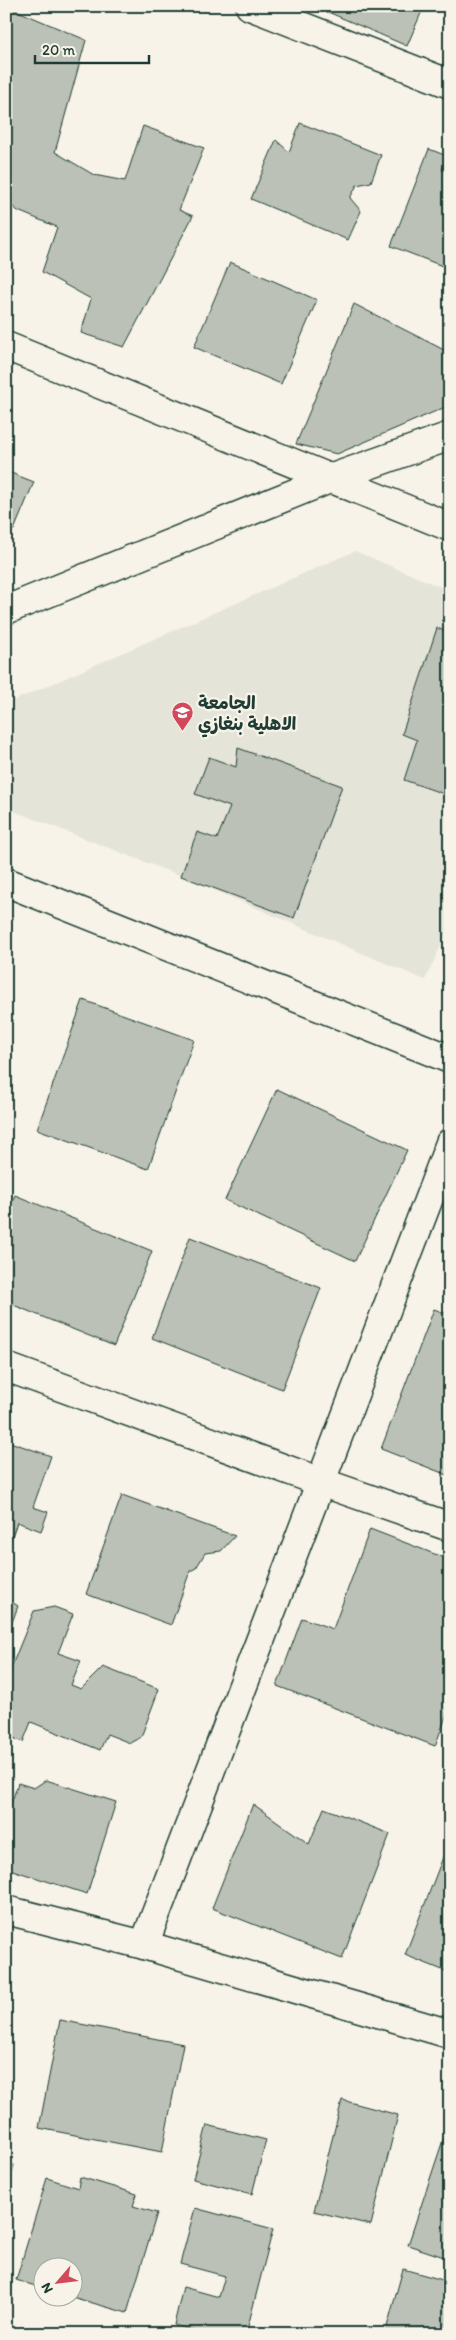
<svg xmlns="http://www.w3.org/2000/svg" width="456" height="2340" font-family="Itim,'Playpen Sans Arabic',sans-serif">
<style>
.built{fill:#e5e4d9}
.building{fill:#bbc1b6;stroke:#1f3d34}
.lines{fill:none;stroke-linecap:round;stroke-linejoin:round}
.street-casing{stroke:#1f3d34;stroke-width:31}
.secondary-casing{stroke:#1f3d34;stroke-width:31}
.street{stroke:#f7f3e8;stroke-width:28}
.secondary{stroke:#f7f3e8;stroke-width:28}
.labels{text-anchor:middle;stroke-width:4.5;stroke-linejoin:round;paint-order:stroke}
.poi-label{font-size:18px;font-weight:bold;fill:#1f3d34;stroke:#f7f3e8;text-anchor:start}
</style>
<rect width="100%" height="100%" fill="#f7f3e8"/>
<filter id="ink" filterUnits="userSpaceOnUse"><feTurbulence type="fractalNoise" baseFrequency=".02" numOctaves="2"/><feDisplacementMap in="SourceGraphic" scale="10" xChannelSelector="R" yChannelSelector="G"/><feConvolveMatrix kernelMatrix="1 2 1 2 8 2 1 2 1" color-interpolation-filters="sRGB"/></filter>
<g filter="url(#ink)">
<polygon class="built" points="355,551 450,591 450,926 425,980 181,876 6,808 6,704"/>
<g class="building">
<polygon points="6,6 86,40 55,152 94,175 125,181 143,126 204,148 179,210 193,216 124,347 81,333 91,299 42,272 57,227 18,211 6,201"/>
<polygon points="314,6 424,6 407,46"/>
<polygon points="300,123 381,155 371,182 357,185 350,198 361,211 348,240 251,199 276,140 289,152"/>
<polygon points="429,149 447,156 442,170 450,173 450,269 391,246"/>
<polygon points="230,262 317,300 281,384 194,347"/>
<polygon points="354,304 450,353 450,405 337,454 296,444"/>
<polygon points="6,471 34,482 14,530 6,527"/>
<polygon points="437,628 450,633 450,796 404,780 417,740 402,734"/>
<polygon points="238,748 342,786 294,918 181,876 197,832 217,839 230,807 195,794 209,757 236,767"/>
<polygon points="83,1000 194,1040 148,1169 37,1129"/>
<polygon points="277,1089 407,1150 355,1261 225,1200"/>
<polygon points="15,1195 152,1251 114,1346 6,1302 6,1217"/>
<polygon points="190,1237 321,1288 282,1389 152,1338"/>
<polygon points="450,1269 450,1281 446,1280"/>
<polygon points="434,1309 450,1315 450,1476 381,1449"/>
<polygon points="10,1442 51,1456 33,1507 48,1512 41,1531 17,1522 6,1554 6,1452"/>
<polygon points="122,1495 235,1536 221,1551 205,1553 196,1568 190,1571 171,1625 86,1594"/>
<polygon points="370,1529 450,1560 450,1706 435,1746 277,1686 302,1618 333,1629"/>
<polygon points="6,1598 18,1606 6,1639"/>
<polygon points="54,1607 73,1614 58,1653 81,1661 71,1685 81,1689 103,1667 159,1689 141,1737 130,1743 107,1734 100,1750 31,1722 23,1742 6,1735 6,1680 34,1611"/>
<polygon points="46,1780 116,1802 87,1894 6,1868 6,1819 18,1783 34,1788"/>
<polygon points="253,1804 309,1844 324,1808 390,1834 342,1959 212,1908"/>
<polygon points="450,1839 450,1973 405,1955"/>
<polygon points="60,2020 183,2044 162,2152 39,2128"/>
<polygon points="342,2100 398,2115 371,2225 314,2211"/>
<polygon points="207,2125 266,2140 252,2194 193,2179"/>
<polygon points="446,2131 450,2132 450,2259 408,2245"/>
<polygon points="6,2163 14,2165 6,2198"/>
<polygon points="80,2177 137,2194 133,2206 157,2213 127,2313 72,2297 72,2268 42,2268 42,2288 16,2280 47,2178 78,2188"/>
<polygon points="195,2208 273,2229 246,2334 205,2334 174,2325 183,2287 219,2297 225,2276 180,2264"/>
<polygon points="403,2269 450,2282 450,2334 385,2334"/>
</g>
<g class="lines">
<defs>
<g id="street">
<polyline points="250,6 450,84"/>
<polyline points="6,346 450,527"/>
<polyline points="6,882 450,1059"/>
<polyline points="6,1367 321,1482 450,1527"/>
<polyline points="6,1910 144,1945 450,2034"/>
<polyline points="144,1945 450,1143"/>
</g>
<polyline id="secondary" points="6,610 332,478 450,436"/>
</defs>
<use href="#street" class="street-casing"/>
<use href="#secondary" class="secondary-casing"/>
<use href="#street" class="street"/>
<use href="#secondary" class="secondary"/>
</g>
</g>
<defs>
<symbol id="university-pin" viewBox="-11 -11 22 30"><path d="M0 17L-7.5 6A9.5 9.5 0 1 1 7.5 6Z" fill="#d1495b" stroke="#f7f3e8"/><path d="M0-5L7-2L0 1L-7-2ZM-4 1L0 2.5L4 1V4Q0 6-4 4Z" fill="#fff"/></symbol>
</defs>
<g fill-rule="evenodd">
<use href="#university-pin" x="170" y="700" width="25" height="34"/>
</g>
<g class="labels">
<g class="poi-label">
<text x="198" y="709">الجامعة<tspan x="198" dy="21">الاهلية بنغازي</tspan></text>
</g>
</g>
<rect width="456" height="2340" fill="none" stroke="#f7f3e8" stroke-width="25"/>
<rect x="12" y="12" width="431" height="2315" fill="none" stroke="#1f3d34" stroke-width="2" filter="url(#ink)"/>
<g transform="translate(58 2282) rotate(242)"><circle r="24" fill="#f7f3e8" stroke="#a1aaa0"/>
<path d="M0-4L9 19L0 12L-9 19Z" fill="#d1495b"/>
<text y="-8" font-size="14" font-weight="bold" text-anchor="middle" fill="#1f3d34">N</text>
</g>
<path d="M35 55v8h114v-8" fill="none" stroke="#1f3d34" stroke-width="2.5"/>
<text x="42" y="55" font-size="15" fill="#1f3d34" stroke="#f7f3e8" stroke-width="4" paint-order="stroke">20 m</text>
</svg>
